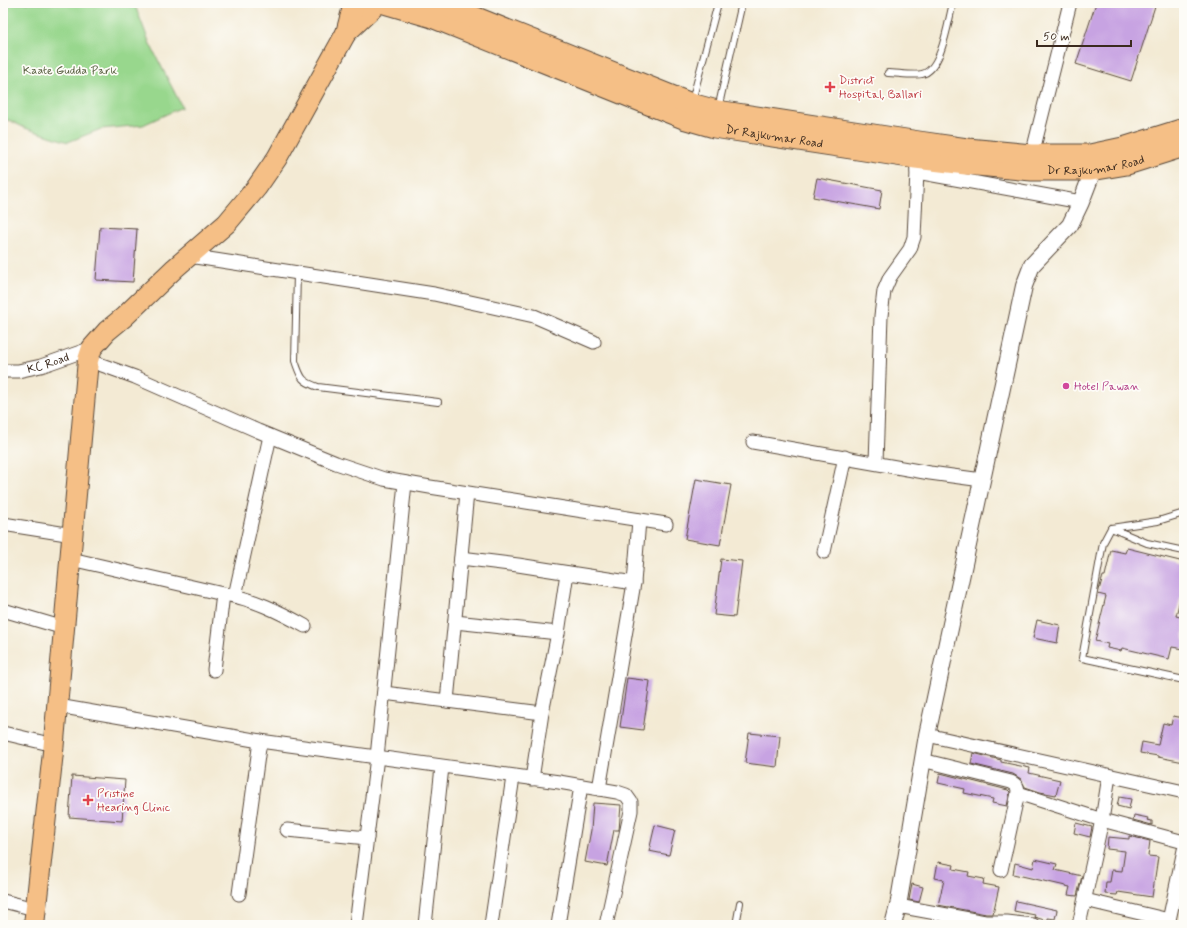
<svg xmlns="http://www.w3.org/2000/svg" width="1187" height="928" font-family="Mynerve,sans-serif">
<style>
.green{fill:#98d78d;stroke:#6a8056}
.building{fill:#c7a3e2}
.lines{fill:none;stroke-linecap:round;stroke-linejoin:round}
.service-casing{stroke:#574739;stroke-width:8}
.minor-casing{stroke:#574739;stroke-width:15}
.tertiary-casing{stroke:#574739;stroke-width:18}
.primary-casing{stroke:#574739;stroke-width:22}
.trunk-casing{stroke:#574739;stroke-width:23}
.service{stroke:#fff;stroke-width:6}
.minor{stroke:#fff;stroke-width:13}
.tertiary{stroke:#fff;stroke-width:16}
.primary{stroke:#f5bf86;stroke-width:20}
.trunk{stroke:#f5bf86;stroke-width:21}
.health-dot{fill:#e0444e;stroke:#fdfcf7;stroke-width:1.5}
.hotel-dot{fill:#d1479c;stroke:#fdfcf7;stroke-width:1.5}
.labels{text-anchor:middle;stroke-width:3.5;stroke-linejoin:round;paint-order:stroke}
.park-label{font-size:12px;fill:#575e3f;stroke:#fdfcf7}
.health-label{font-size:12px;fill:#be3a42;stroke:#fdfcf7;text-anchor:start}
.street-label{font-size:12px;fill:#3b2a1e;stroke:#fdfcf7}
.hotel-label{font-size:12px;fill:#b23c85;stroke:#fdfcf7;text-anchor:start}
</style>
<rect width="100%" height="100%" fill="#fdfcf7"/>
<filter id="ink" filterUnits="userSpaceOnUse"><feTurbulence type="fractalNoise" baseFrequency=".025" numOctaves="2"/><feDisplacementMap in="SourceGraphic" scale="8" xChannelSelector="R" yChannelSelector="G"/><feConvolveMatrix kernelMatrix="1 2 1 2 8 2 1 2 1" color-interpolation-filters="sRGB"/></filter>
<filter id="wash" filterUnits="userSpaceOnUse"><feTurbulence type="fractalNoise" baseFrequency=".012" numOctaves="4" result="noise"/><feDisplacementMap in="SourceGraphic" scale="16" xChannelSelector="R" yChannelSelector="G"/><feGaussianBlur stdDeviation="0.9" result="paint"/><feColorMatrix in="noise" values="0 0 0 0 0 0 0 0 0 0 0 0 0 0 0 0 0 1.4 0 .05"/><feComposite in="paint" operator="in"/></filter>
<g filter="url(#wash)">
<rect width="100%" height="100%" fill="#f3ead4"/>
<polygon class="green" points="3,3 134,3 150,44 182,107 143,125 101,129 68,142 25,128 9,120 3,121"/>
<g id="blocks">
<g class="building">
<polygon points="1096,3 1156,3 1131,81 1076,64"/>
<polygon points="817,178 882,190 879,209 813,197"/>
<polygon points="100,227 137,229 133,282 96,280"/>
<polygon points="696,479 731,485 720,545 685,539"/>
<polygon points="1127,548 1184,562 1184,591 1182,591 1176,616 1184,618 1184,649 1172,647 1169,659 1122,648 1121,651 1107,648 1108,644 1095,641 1106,596 1098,594 1103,576 1105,576 1111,550 1125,553"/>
<polygon points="721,559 742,561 735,617 714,615"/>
<polygon points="1037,620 1060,625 1057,643 1033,638"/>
<polygon points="627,678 650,681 643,730 620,727"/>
<polygon points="1173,716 1184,718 1184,762 1158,757 1158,756 1140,753 1142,742 1158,745 1163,723 1171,725"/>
<polygon points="749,733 780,736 777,767 745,763"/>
<polygon points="973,753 1001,760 1001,762 1030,768 1029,773 1060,780 1056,795 1040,792 1025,787 1021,779 1013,774 971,764"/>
<polygon points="940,773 1008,790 1010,792 1007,806 992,803 993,799 964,793 965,789 938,783"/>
<polygon points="72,776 125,780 122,821 69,817"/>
<polygon points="1119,797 1131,799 1129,809 1117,806"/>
<polygon points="593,803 621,805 619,830 614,830 607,866 585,862 591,830"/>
<polygon points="1134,815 1148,818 1147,820 1152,821 1152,825 1133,820"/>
<polygon points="1076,823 1092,827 1090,837 1074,833"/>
<polygon points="655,825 675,830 669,855 649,851"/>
<polygon points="1129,836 1150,841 1148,856 1158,857 1152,897 1118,892 1117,895 1105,894 1106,882 1110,882 1112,870 1122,871 1125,851 1107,849 1108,837 1129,839"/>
<polygon points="1035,859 1057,864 1055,870 1082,876 1077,896 1068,895 1070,887 1013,874 1015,863 1033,868"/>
<polygon points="938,862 954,865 953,869 969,872 968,876 984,879 983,884 999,887 993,914 986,914 938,905 944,880 935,878"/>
<polygon points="912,884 923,887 919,902 909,900"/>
<polygon points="1016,901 1057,910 1055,919 1048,918 1048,921 1034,917 1035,915 1014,911"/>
</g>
</g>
</g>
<g filter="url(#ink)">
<use href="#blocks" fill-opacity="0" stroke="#574739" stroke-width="1"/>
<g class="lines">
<defs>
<g id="service">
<path d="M888 73C896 73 915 76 922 74 942 70 948 21 953 3"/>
<polyline points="692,101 718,3"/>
<polyline points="718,109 742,3"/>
<path d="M297 273 295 361C301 378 301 381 318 387L438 402"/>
<polyline points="1184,513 1158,521 1111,528 1103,543 1082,658 1184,680"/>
<polyline points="1111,528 1147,543 1184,551"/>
<polyline points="736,925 740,903"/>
</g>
<g id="minor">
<polyline points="1032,155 1070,3"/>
<polyline points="917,172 1081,202"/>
<polyline points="189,256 434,294 534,316 594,342"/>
<polyline points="88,360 135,377 258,431 336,463 384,479 430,487 666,524"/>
<path id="s1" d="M3 371H18L41 366 92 348"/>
<polyline points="753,442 930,473 982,480"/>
<polyline points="876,462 881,316 884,291 890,277 910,249 914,237 917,172 916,158"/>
<polyline points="3,524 73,535"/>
<polyline points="824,552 845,457"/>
<polyline points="461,558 518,565 634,583"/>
<path d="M71 559 223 594C252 598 280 612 305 626"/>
<polyline points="235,596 270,436"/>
<polyline points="3,610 64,628"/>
<polyline points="455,622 558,633"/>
<polyline points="214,670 223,594"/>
<polyline points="384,693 542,713"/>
<polyline points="447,701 467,493"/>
<polyline points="58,706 260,741 559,782 617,792 626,795 631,802 631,811 606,925"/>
<polyline points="3,733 54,745"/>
<polyline points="927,735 1184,792"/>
<path d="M922 760 1011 782C1017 785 1018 787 1018 793L1001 870"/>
<polyline points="532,779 542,713 558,633 567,573"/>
<polyline points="599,789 634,583 639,520"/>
<polyline points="1018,793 1102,820 1184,842"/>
<polyline points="287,830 367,838"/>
<polyline points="239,894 260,741"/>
<polyline points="1085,900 1169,920"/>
<polyline points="3,901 35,909"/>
<polyline points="898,906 985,922 1007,922 1033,925"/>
<polyline points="356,925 377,757 405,483"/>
<polyline points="425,925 442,767"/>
<polyline points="491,925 513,777"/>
<polyline points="558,925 581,786"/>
<polyline points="1079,925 1102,820 1109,776"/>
<polyline points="1168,925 1184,850"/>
</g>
<polyline id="tertiary" points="893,925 898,906 927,735 1024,286 1032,265 1070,225 1081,202 1091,176 1090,160"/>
<g id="primary">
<polyline points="346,33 378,3"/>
<polyline points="34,925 53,752 88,360 92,348 107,331 124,317 175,268 227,223 257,187 277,158 346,33 354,3"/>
</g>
<g id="trunk">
<path id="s2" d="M384 3 432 17 686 119 714 127 916 158 966 164 1032 170H1091L1127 164 1184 146"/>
<polyline points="439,3 691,104 717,111 919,142 967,149 1032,155 1090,155 1123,148 1184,129"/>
</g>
</defs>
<use href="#service" class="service-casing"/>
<use href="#minor" class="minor-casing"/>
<use href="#tertiary" class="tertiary-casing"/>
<use href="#primary" class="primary-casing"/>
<use href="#trunk" class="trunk-casing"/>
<use href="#service" class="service"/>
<use href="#minor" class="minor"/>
<use href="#tertiary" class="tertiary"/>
<use href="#primary" class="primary"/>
<use href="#trunk" class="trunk"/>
</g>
</g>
<g class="health-dot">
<path d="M828 81h4v4h4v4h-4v4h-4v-4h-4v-4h4z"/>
<path d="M86 794h4v4h4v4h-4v4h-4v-4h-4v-4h4z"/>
</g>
<circle class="hotel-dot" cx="1066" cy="386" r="4"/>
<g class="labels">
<g class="park-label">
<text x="70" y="74">Kaate Gudda Park</text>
</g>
<g class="health-label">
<text x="839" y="84">District<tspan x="839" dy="14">Hospital, Ballari</tspan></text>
<text x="97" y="797">Pristine<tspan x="97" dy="14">Hearing Clinic</tspan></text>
</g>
<g class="street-label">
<text dy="4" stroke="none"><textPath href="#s2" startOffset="414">Dr Rajkumar Road</textPath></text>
<text dy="4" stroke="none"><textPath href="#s2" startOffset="738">Dr Rajkumar Road</textPath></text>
<text dy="4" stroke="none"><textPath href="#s1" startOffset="46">KC Road</textPath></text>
</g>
<g class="hotel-label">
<text x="1074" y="390">Hotel Pawan</text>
</g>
</g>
<rect width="1187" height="928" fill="none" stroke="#fdfcf7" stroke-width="16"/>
<path d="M1037 40v6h94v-6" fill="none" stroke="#3b2a1e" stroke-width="2"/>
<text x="1043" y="40" font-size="12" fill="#3b2a1e" stroke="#fdfcf7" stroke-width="3" paint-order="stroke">50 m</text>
</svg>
